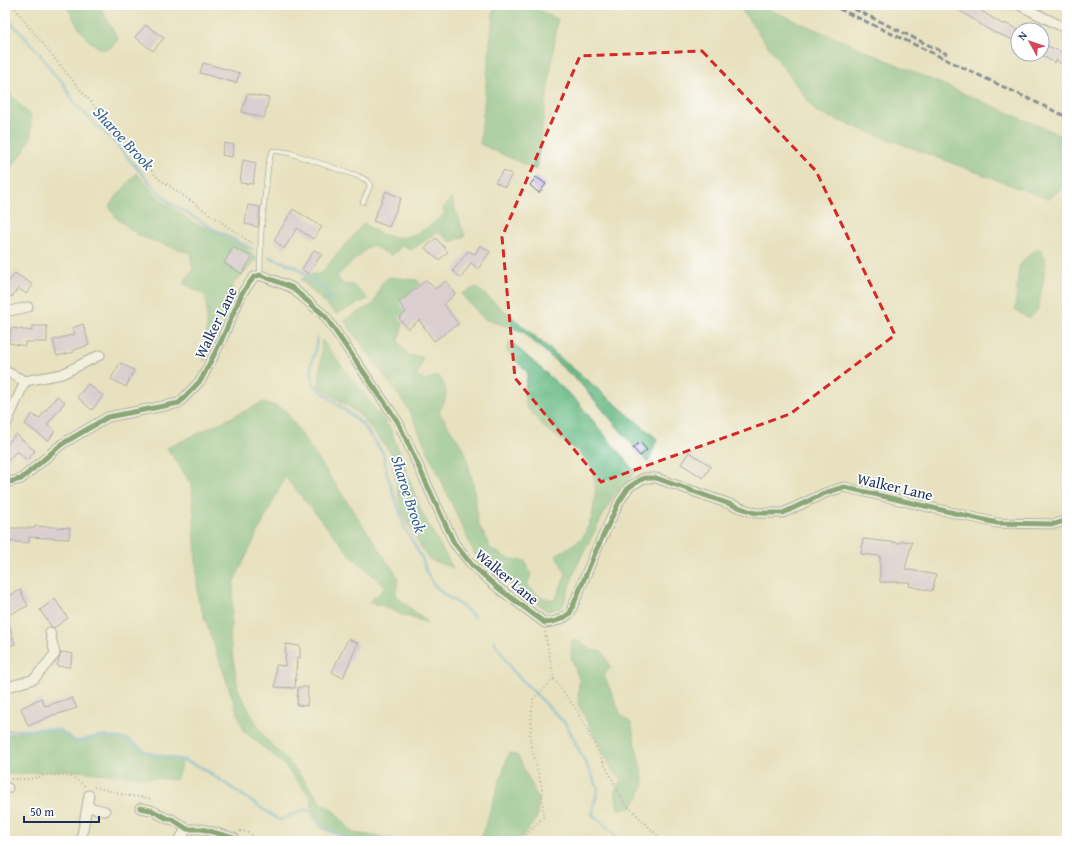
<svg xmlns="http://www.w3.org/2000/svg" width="1072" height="846" font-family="'Gentium Book Plus',serif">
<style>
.forest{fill:#6aba85;stroke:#427472}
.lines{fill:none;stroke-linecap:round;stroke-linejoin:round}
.stream{stroke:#5aaad4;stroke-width:3}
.building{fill:#c9b5e5}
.lane-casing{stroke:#626d80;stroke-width:6}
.street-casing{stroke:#626d80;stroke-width:11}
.path{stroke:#626d80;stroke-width:2;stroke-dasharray:1 3;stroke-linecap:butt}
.lane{stroke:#fff;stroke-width:4.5}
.street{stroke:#fff;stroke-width:9}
.rail{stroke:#1b2f5e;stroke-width:3;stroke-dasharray:6 3;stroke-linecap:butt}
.cycleway-casing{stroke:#fff;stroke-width:8}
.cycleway{stroke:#1b5e20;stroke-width:5}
.marked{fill:none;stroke:#d62828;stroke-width:3;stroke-dasharray:8 5;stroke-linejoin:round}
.labels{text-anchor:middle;stroke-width:3.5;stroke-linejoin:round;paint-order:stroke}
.street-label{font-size:15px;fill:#1b2f5e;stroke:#fff}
.water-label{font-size:16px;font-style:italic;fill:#34608d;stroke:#fff}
</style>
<rect width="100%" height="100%" fill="#fff"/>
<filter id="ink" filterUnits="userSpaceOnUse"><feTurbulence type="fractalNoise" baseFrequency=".025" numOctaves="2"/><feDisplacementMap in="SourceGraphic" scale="8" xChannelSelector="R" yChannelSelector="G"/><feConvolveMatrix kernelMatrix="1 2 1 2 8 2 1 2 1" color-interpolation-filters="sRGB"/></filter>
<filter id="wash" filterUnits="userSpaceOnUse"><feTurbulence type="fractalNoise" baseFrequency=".012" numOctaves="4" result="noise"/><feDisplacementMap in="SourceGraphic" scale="16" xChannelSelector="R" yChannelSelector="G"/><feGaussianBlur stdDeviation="0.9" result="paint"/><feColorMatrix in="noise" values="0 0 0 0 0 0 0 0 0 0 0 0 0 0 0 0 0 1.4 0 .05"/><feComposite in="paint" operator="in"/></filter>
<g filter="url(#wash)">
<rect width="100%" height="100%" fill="#e7e1bf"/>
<g class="forest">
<polygon points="66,5 99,5 118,39 112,47 102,50 88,40 79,29"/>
<polygon points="494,5 528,5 558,19 536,170 480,144"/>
<polygon points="738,5 759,5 1067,138 1067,185 1048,199 816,112"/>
<polygon points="5,89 31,116 31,137 23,153 9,169 5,167"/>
<polygon points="136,173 162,201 194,223 229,237 246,248 257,259 233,284 204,361 207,320 206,296 183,283 193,269 190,253 139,236 116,218 109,206"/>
<path d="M451 198 465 236 451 242 438 232 411 250 403 245 392 256 381 250 371 245 337 276 342 284 353 285 368 299 336 314 301 280 308 274H320L364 223C372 229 381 235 392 237 412 240 432 227 445 213L443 209Z"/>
<polygon points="1041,249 1046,264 1038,310 1029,319 1015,310 1019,266 1030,253"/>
<path d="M389 277 417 280 422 286 401 300 407 309 398 341 408 355 423 357 417 376 425 381 438 375C449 389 448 397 439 412L465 451 474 488 478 523 491 549 507 558 525 561 531 574 527 585 540 597 555 600 566 574 556 555 583 538 592 517 596 490 592 469 581 454 546 429 527 408 524 396 528 373 506 351 510 341 576 400 635 472 612 498 577 565 562 608 547 611 475 555 409 410 344 320 374 304 381 284Z"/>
<polygon points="476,287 657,439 648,463 580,383 522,331 484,319 461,294"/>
<polygon points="322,340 390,428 423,515 453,568 428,559 402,514 391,453 359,414 319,386"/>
<polygon points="264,402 285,410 398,577 396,596 428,623 400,614 381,605 368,603 386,587 352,557 285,477 234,581 230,640 238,689 264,737 292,765 321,802 334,811 353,833 390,838 395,841 353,841 321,827 312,812 311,797 281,762 244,731 198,599 192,485 167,448"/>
<polygon points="572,640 581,642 591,650 603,652 611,667 604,675 621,715 631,723 644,783 638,798 631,808 618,809 615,790 622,778 614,773 578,704 579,679 571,657"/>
<polygon points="42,729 59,730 76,742 99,736 127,739 148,753 183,760 176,780 63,770 5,775 5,735"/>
<polygon points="509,753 518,756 539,800 536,820 522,837 514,838 513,841 480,841"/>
</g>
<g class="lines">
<g class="stream">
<polyline points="5,16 40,54 53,73 63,83 75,104 116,144 157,191 173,205 212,228 252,249"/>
<polyline points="269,257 296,267 327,291 330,302"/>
<polyline points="317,338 315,352 311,365 313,384 362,424 383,453 387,474 405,528 423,560 426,571 434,585 445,595 466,609 474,617"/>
<polyline points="494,641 513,671 566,724 598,788 592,814 613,833 618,841"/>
<polyline points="5,731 42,729 59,730 76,742 99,736 127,739 148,753 183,760 204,769 279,820 308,809 312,812 321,827 353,841"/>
</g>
</g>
<g id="blocks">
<g class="building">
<polygon points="951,5 972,5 1004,25 1005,23 1018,30 1014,40 991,31"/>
<polygon points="146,25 164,38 153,51 135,37"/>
<polygon points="1045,45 1067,54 1067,67 1056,60 1055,63 1041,55"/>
<polygon points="203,63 240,73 236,83 200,73"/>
<polygon points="247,94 269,98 264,118 242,112"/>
<polygon points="224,143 234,145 232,157 222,155"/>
<polygon points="243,160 256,163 253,184 240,183"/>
<polygon points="503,171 512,174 505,187 495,182"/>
<polygon points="536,177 546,184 539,193 530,185"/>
<polygon points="386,191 401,198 389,227 373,221"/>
<polygon points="248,205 260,207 258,227 245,224"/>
<polygon points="293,209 322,227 313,239 297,228 284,249 274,240"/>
<polygon points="436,238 448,252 439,260 425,248"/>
<polygon points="480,245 490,252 478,269 471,263 461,278 453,271 468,251 475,254"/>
<polygon points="233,247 252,257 242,274 224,263"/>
<polygon points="314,250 322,254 308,274 302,269"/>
<polygon points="15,273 33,285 26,294 18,288 12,297 5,292 5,287"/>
<polygon points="426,280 435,289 446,281 455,294 444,304 458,324 434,341 419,320 408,329 399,318 406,312 399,302"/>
<polygon points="83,324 89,345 74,350 74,352 57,356 53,340 75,334 72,328"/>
<polygon points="32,326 47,326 47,342 25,342 25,346 9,343 11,328 32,331"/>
<polygon points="120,363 134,370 126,387 111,379"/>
<polygon points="88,384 103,396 92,410 77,397"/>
<polygon points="57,396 65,402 47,425 55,431 48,441 25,424 32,414 39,419"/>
<polygon points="16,434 35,451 27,460 17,451 5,463 5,447"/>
<polygon points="640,442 647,450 640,456 633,448"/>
<polygon points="689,452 711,466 703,478 681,464"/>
<polygon points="35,526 70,528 69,539 29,537 29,543 5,541 5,528 35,528"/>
<polygon points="863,539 901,543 902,541 912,542 905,569 936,575 932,591 909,586 910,582 880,582 880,556 861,554"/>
<polygon points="20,590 28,606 8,615 5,609 5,598"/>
<polygon points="55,599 68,618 54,628 51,626 40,610"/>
<polygon points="5,616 7,616 15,644 5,647"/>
<polygon points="348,639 358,643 343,678 332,672"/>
<polygon points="286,644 300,646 300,658 297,657 295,688 275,687 276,665 285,666"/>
<polygon points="61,652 73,654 70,667 57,666"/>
<polygon points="298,687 308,687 307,706 297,705"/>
<polygon points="41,698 45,706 72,698 77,708 55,715 55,714 28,726 21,708"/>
</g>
</g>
</g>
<g filter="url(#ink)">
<use href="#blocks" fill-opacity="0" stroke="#626d80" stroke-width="1"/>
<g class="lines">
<defs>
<polyline id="lane" points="260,275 261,233 268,167 270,157 273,151 279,151 290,153 358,176 368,181 370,186 363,202"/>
<g id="street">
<polyline points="1019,5 1067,29"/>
<polyline points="5,312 28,307"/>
<polyline points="5,371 25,381 62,374 100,355"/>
<polyline points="5,427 25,381"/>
<path d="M5 483 21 479 62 444 108 417 179 403 201 380 222 339 242 293 254 277 260 275 291 287 325 316 398 422 454 543 472 565 498 588 545 623C555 622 562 620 570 613L595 553 619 502 629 487 644 478H656L755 513H783L825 493 844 487 997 523 1055 524 1067 520"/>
<polyline points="5,688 34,679 55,654 50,632"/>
<polyline points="5,788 8,788"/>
<polyline points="88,807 105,811"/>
<polyline points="140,808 151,810 168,819 172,819 187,829 202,829 234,838"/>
<polyline points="81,841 89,795"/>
<polyline points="178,841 187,829"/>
</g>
</defs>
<use href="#lane" class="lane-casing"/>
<use href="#street" class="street-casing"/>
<g class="path">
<polyline points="13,5 26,23 83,93 158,178 254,245"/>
<polyline points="554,679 576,709 624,802 663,841"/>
<polyline points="11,779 29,779 48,775 64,775 74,778 85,786"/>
<path d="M94 787C104 789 114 792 125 795 133 797 142 796 150 799"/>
<polyline points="240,831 247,832 263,841"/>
<polyline points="521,841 543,817 542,788 530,741 533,699 554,679 545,632"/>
</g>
<use href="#lane" class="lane"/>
<use href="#street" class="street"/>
<g class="rail">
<polyline points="831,5 1067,117"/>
<polyline points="846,5 947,54"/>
</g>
<defs>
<g id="cycleway">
<path d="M5 483 21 479 62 444 108 417 179 403 201 380 222 339 242 293 254 277 260 275 291 287 325 316 398 422 454 543 472 565 498 588 545 623C555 622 562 620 570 613L595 553 619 502 629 487 644 478H656L755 513H783L825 493 844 487 997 523 1055 524 1067 520"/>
<polyline points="140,808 151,810 168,819 172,819 187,829 202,829 234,838"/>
</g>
</defs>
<use href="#cycleway" class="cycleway-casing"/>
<use href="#cycleway" class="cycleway"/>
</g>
</g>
<path d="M0 0H1072V846H0ZM702 51 816 171 895 335 790 414 601 482 515 378 502 237 580 56Z" fill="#e7e1bf" fill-opacity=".55" fill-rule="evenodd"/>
<path class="marked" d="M702 51 816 171 895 335 790 414 601 482 515 378 502 237 580 56Z"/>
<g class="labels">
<g class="street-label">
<text transform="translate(216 323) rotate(-64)" y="5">Walker Lane</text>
<text transform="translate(895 487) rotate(13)" y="5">Walker Lane</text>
<text transform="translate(507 577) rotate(40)" y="5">Walker Lane</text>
</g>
<g class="water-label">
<text transform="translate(124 138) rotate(47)" y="6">Sharoe Brook</text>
<text transform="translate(409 494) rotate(72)" y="6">Sharoe Brook</text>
</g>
</g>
<rect width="1072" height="846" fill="none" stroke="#fff" stroke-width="20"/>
<g transform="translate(1030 42) rotate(310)"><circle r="19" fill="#ffffff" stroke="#a4acbf"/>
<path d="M0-3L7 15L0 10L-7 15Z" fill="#d1495b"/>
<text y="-6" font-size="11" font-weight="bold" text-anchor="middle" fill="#1b2f5e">N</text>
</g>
<path d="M24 816v6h75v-6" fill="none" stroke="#1b2f5e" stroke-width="2"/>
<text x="30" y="816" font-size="12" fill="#1b2f5e" stroke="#ffffff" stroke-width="3" paint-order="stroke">50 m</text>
</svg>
